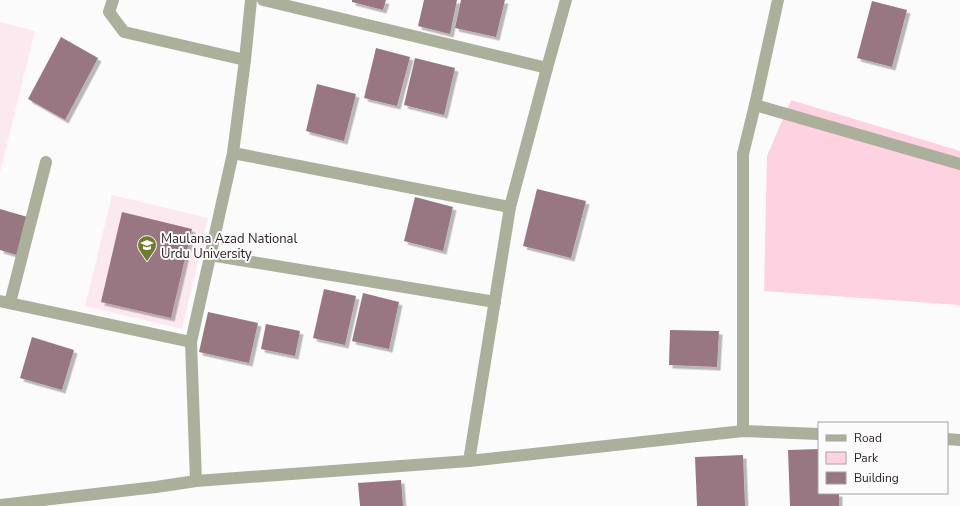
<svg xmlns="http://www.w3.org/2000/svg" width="960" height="506" font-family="'Nunito Sans',sans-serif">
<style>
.built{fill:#fce9f0}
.green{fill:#fed2e1}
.building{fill:#987783;filter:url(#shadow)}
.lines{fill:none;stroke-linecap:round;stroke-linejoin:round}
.minor{stroke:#aab09a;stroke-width:12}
.labels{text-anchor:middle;stroke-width:4;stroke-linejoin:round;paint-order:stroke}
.poi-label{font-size:13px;fill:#291c21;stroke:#fbfbfb;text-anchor:start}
</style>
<defs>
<filter id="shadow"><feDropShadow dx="3.5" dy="3.5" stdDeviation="0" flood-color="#0004"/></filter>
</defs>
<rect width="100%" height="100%" fill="#fbfbfb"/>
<g class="built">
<polygon points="0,22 35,31 0,172"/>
<polygon points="112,195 208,218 182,329 85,306"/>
</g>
<polygon class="green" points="791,100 960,151 960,305 764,291 767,156"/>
<g class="building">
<polygon points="352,0 386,0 383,10 352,2"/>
<polygon points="424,0 457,0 450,34 418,26"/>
<polygon points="461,0 505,0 496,37 455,28"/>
<polygon points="872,1 907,10 892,67 857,58"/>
<polygon points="61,37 98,58 65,120 28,99"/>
<polygon points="376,48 410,57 397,106 364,98"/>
<polygon points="415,58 455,68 444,115 404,105"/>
<polygon points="317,84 356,94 344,141 306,131"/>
<polygon points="537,189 586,201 571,258 523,246"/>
<polygon points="415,197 453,207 443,251 404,241"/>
<polygon points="0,209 31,218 20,256 0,250"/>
<polygon points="122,212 192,229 171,318 101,302"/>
<polygon points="324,289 356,296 345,345 313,338"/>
<polygon points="363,293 399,302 389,349 352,341"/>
<polygon points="208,312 258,323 249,363 199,352"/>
<polygon points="266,324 300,331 295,356 261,349"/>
<polygon points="670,330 719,331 717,367 669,365"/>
<polygon points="32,337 74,350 62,390 20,378"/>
<polygon points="819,449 819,493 839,493 839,506 790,506 788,450"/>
<polygon points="743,455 745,506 697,506 695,457"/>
<polygon points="401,480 403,506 360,506 358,483"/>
</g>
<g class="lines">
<g class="minor">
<polyline points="113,0 109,12 124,32 245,60"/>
<polyline points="251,0 245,60 233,153 510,207"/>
<polyline points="263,0 547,68"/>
<polyline points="755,105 960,164"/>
<polyline points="210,255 495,302"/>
<polyline points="0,301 191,342"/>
<polyline points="10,303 46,162"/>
<polyline points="743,431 743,154 755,105 778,0"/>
<polyline points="947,439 960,440"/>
<polyline points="469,461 510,207 547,68 566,0"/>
<polyline points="196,481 191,342 233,153"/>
<polyline points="0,505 156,487 196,481 469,461 743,431 819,434"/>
</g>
</g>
<defs>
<symbol id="university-pin" viewBox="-11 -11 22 30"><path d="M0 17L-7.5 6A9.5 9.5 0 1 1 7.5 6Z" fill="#6e7d2c" stroke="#fbfbfb"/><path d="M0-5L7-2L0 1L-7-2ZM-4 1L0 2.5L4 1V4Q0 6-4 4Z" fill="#fff"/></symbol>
</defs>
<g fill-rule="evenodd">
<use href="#university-pin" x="136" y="234" width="22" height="30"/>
</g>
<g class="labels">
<g class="poi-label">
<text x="161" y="243">Maulana Azad National<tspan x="161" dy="15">Urdu University</tspan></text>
</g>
</g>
<rect x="818" y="422" width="130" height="72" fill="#fbfbfb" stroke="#a7a2a4"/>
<rect x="826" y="435" width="20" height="6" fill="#aab09a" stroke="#a7a2a4"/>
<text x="854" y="442" font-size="12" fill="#291c21">Road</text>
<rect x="826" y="452" width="20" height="12" fill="#fed2e1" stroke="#a7a2a4"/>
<text x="854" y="462" font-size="12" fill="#291c21">Park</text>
<rect x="826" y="472" width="20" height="12" fill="#987783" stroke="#a7a2a4"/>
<text x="854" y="482" font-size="12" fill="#291c21">Building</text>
</svg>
